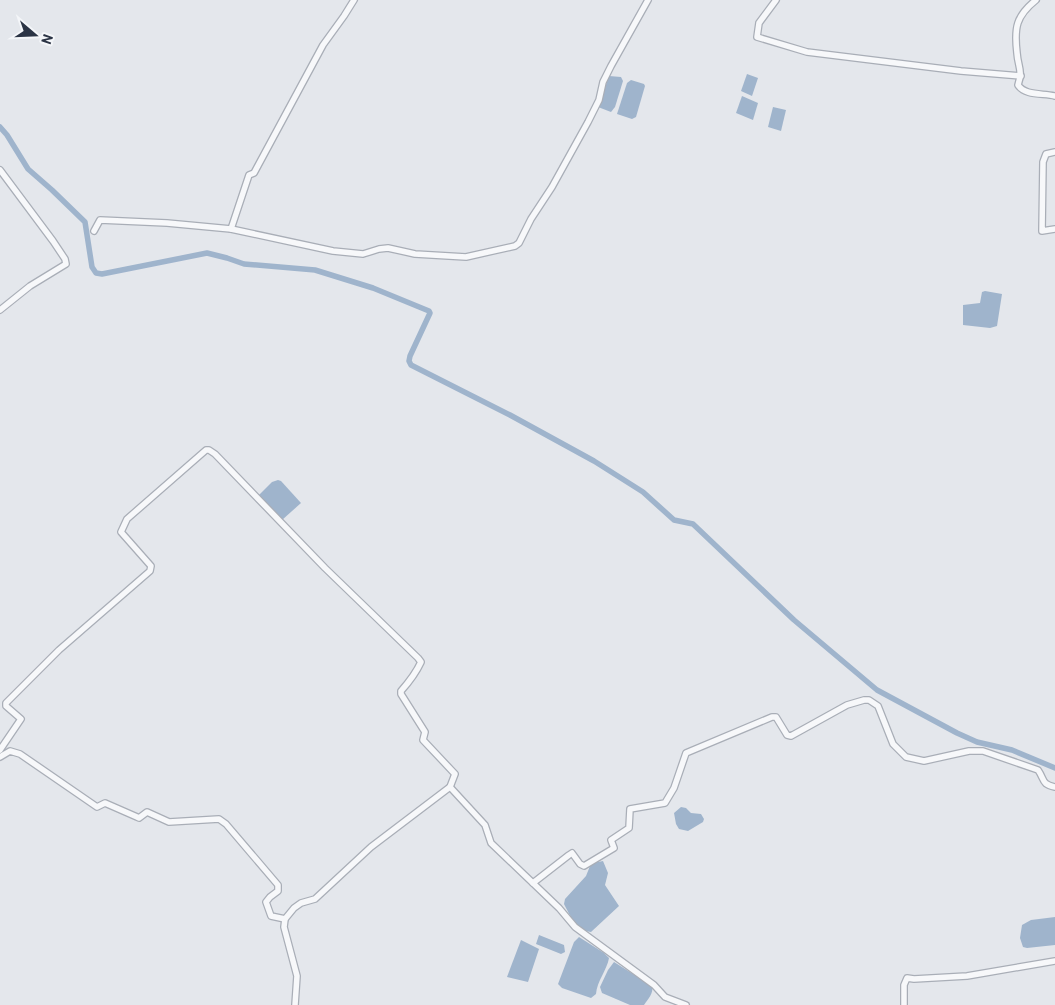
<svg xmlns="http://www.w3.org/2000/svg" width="1055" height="1005" font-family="Barlow,sans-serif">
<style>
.water{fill:#9fb4cc}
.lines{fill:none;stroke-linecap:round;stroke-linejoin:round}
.canal{stroke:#9fb4cc;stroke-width:5.5}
.minor-casing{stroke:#a9aeb7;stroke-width:8}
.minor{stroke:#f7f8fa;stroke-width:5.5}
</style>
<rect width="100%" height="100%" fill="#e4e7ec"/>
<g class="water">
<polygon points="747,74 758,78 752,96 741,91"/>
<polygon points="609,76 621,77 623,81 615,107 611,112 598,107"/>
<polygon points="631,80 644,84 645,86 636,117 632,119 617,114 627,83"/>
<polygon points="742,96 758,103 753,120 736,113"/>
<polygon points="773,107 786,110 781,131 768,127"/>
<polygon points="985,291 1002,294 997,326 990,328 963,325 963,305 980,303 982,292"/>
<polygon points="278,480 281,481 301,503 282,520 258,496 272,482"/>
<polygon points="681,807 686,808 691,813 701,814 704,819 703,822 688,831 679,829 676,824 674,813"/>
<path d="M603 861 608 873 605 885 619 906 591 932C577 930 570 916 564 904L565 899 586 876 590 866 593 863Z"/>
<polygon points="1055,917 1055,945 1027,948 1023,947 1020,938 1022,925 1031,920"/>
<polygon points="539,935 564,945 565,952 561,954 536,944"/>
<path d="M579 937 604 953 609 958C607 970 597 981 596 994L591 998 562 988 558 984 574 942Z"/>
<polygon points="521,940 539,949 528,982 507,977"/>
<path d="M614 962 652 986C654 993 648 999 644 1005H630L602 993 600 987 608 970Z"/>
</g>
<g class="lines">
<polyline class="canal" points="0,127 7,135 28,169 52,190 85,222 92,267 96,273 102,274 207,253 227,258 244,264 315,270 373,288 429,311 430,313 410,356 409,361 411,365 510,415 594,461 643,492 674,520 693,524 794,620 877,690 957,733 977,742 1012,750 1055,768"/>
<defs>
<g id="minor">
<polyline points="776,0 759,23 757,37 807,52 961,71 1021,76"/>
<path d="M1036 0C1016 16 1014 28 1017 53 1018 67 1023 70 1018 85 1025 96 1043 93 1055 96"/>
<polyline points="1055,152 1046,154 1043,162 1042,231 1055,229"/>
<polyline points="0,170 53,241 65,259 66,264 30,286 0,310"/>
<polyline points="231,229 249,175 254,173 323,45 344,16 354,0"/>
<polyline points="94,231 100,220 167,223 231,229 333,251 363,254 379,249 388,248 415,254 466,257 515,246 519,243 531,219 552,187 588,122 599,100 603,82 611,66 648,0"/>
<path d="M0 750 21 719 6 706V703L59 650 150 571 151 566 121 532 127 519 206 450H209L215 454 325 568 418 658 421 662C416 673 409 682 401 691V694L425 732 423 740 455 774 450 787 371 847 315 899 301 903 294 908 285 919 284 927 297 976 295 1005"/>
<polyline points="0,757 10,751 20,754 97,807 105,803 137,817 139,818 147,812 169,822 219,819 226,824 278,885 278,891 270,897 266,902 271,916 285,919"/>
<polyline points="450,787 485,825 491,843 559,908 575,927 654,985 665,997 686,1005"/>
<path d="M533 883 569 855 572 853 580 864 584 866 614 848 611 840 629 828 630 809 665 803 674 788 686 753 772 717H776L787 735 791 736 847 705 864 700H869L878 706 893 744 906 757 924 761 969 751H983L1038 770C1045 780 1041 784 1055 787"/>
<polyline points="904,1005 904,985 907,978 914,979 967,976 1055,961"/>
</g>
</defs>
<use href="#minor" class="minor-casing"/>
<use href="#minor" class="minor"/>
</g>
<g transform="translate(35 35) rotate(109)" stroke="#f4f6f9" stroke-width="4" paint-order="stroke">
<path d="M0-4L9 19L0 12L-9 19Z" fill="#2b3445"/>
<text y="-8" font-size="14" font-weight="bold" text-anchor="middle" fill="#2b3445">N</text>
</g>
</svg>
